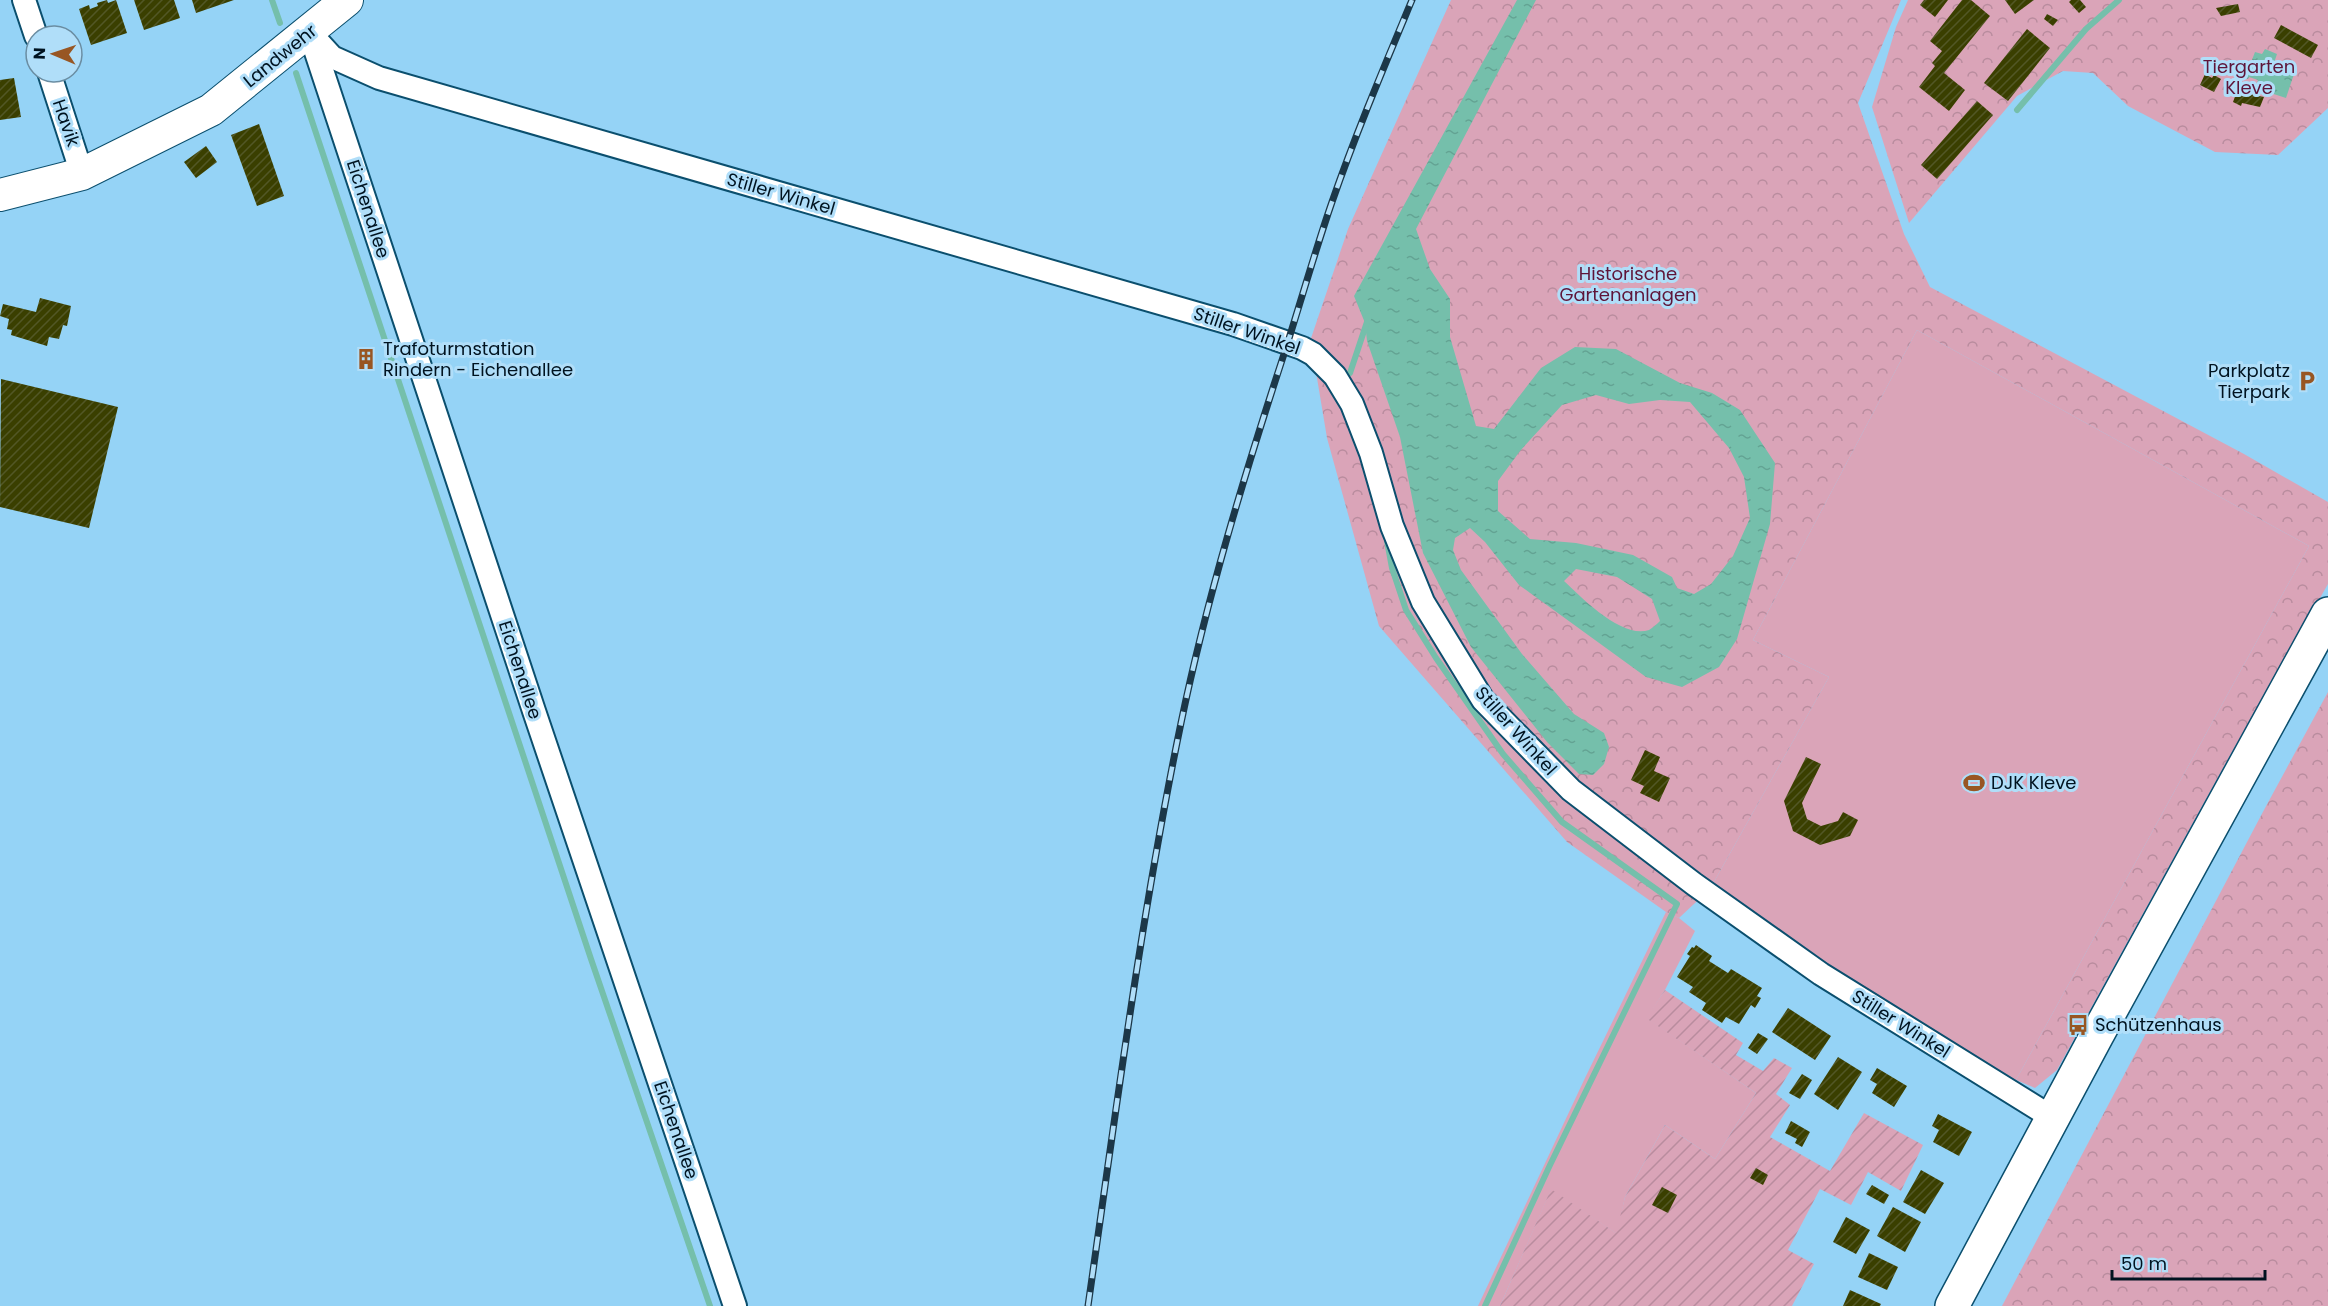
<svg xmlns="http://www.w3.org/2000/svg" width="2328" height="1306" font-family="Poppins,sans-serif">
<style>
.grass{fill:#daa4b8}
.forest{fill:url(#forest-crowns)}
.garden{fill:url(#garden-furrows)}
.water{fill:url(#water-ripples);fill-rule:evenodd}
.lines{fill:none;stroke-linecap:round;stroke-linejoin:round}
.stream{stroke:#75bfab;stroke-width:6}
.building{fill:url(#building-hatch)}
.minor-casing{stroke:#0b4f6e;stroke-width:26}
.secondary-casing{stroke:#0b4f6e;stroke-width:34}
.primary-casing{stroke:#0b4f6e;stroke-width:36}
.minor{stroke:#fff;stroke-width:22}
.secondary{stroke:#fff;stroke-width:32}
.primary{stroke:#fff;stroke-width:33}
.rail-casing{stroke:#1c3748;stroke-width:7}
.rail{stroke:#b0def9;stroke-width:4.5;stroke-dasharray:14;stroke-linecap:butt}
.labels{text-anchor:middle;stroke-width:6;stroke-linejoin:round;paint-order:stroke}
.street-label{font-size:18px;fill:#001320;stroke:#b0def9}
.park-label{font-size:18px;fill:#5e1539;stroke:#b0def9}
.poi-label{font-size:18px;fill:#001320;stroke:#b0def9;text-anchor:start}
</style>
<defs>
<pattern id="forest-crowns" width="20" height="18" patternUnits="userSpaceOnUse" patternTransform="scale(1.5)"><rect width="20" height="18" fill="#daa4b8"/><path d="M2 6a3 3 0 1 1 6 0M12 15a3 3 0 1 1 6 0" fill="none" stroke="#b98c9e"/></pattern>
<pattern id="garden-furrows" width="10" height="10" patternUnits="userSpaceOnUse" patternTransform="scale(1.5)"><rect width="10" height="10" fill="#daa4b8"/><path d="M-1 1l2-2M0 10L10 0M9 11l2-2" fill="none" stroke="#b98c9e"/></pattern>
<pattern id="water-ripples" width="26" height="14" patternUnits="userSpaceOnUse" patternTransform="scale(1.5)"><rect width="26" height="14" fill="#75bfab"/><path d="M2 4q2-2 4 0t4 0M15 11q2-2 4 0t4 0" fill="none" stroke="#63a393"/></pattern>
<pattern id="building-hatch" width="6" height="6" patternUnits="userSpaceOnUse" patternTransform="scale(1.5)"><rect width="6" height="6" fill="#3a3f00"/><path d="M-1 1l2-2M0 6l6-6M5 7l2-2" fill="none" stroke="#525726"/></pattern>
</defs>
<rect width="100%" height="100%" fill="#95d3f6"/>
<g class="grass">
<polygon points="1917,330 2309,546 2016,1080 1815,960 1710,889 1829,677 1753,640"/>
<polygon points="1666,912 1679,918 1695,931 1665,990 1647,1018 1756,1093 1715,1159 1665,1125 1625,1197 1617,1234 1551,1190 1500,1306 1478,1306 1585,1078"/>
</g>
<g class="forest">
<polygon points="1451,0 1901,0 1858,103 1904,234 1930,287 2244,454 2328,502 2328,584 2232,752 2057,1070 2035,1088 2016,1080 2309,546 1917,330 1753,640 1829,677 1710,889 1679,918 1666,912 1567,842 1379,626 1327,438 1316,372 1305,356 1348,229"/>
<polygon points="1908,0 2328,0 2328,108 2278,155 2215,152 2128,106 2093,73 2063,71 2017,96 1909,223 1872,107 1896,27"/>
<polygon points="2328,692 2328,1306 2002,1306 2265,808"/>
</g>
<polygon class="garden" points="1665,990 1743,1043 1736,1055 1763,1071 1774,1058 1792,1068 1776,1094 1790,1105 1770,1137 1830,1171 1864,1113 1923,1145 1901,1191 1868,1172 1851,1205 1820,1189 1788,1250 1814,1264 1792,1306 1500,1306 1551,1189 1616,1233 1625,1197 1665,1125 1715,1159 1756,1093 1646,1018"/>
<g class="water">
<path d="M1517 0H1536L1416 229 1430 269 1450 299V337L1476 426 1494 429 1541 368 1575 347 1616 349 1680 383 1712 393 1740 410 1775 463 1770 524 1737 639 1719 667 1682 687 1646 677 1519 585 1485 542 1470 528 1455 538 1453 550 1461 570 1522 654 1574 714 1604 733 1609 747 1604 764 1593 775 1579 774 1547 742 1471 647 1423 553 1400 437 1367 341 1365 323 1354 296ZM1596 395 1629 404 1660 400 1690 402 1729 448 1744 477 1750 518 1733 556 1711 584 1694 594 1677 588 1672 577 1633 555 1576 543 1530 539 1498 511V481L1520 451 1562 405ZM1576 569 1617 577 1652 599 1660 621C1657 624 1652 628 1649 630 1622 639 1582 598 1564 581Z"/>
<polygon points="2265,49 2277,54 2274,63 2295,71 2286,98 2255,88 2258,80 2249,77 2248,79 2245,78 2255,52 2262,54"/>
</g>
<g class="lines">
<g class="stream">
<polyline points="272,0 280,23"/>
<polyline points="296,73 591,959 710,1306"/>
<polyline points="2017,110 2086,29 2119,0"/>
<polyline points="1350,373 1369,316"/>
<polyline points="1387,541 1392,568 1406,610 1436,658 1503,754 1562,822 1677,904 1550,1165 1485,1306"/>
</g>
</g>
<g class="building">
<polygon points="107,0 108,3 116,0 127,33 91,45 79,9 89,5 90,9 98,6 97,3"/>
<polygon points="134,0 174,0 180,18 144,30"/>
<polygon points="192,0 234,0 196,13"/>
<polygon points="1924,0 1948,0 1935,17 1920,5"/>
<polygon points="1962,0 1971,0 1990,16 1944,73 1965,90 1949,111 1919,87 1935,66 1932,63 1942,51 1930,41"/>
<polygon points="2005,0 2034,0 2015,14"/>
<polygon points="2071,0 2080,0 2086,7 2079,13 2069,2"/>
<polygon points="2238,4 2240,12 2221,16 2216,8"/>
<polygon points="2047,14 2058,20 2053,26 2044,19"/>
<polygon points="2281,25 2318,45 2311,58 2274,38"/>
<polygon points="2027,29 2050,48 2008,101 1984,83"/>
<polygon points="2205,74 2212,78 2214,75 2221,79 2214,92 2200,85"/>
<polygon points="14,78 21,117 0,120 0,80"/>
<polygon points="2237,91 2264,97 2260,107 2242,103 2241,106 2233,102"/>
<polygon points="1977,101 1993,115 1937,179 1921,165"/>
<polygon points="259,124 284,196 257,206 231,135"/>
<polygon points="206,146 217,162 196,178 184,162"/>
<polygon points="40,298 71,306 67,326 63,325 59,339 49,337 47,346 11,335 12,330 7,329 9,319 0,316 3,304 36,312"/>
<polygon points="369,351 372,361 362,364 360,353"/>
<polygon points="1,379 118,407 89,528 0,507"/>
<polygon points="1645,750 1660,757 1654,771 1670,778 1659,802 1640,793 1644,786 1631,780"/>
<polygon points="1806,757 1821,764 1802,803 1807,819 1821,826 1838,821 1843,812 1858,820 1850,836 1820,845 1793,831 1784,801"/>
<polygon points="1696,945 1712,956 1709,961 1728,973 1731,969 1762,988 1757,996 1761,998 1755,1008 1751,1005 1739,1024 1726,1017 1722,1023 1702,1010 1706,1003 1689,992 1693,987 1677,977 1690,956 1687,954 1692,947 1694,948"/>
<polygon points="1788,1008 1831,1036 1815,1060 1772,1032"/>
<polygon points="1758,1033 1768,1039 1757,1054 1748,1048"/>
<polygon points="1838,1057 1862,1072 1838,1110 1814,1094"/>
<polygon points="1877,1068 1907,1086 1894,1107 1872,1093 1877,1084 1870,1080"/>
<polygon points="1802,1074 1812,1080 1800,1099 1789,1093"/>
<polygon points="1938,1114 1972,1132 1959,1156 1933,1142 1939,1130 1932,1126"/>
<polygon points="1791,1121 1810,1132 1802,1147 1795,1143 1797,1139 1785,1133"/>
<polygon points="1756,1168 1768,1175 1763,1185 1750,1178"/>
<polygon points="1921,1170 1944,1183 1925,1214 1903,1202"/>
<polygon points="1872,1185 1889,1195 1884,1204 1866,1194"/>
<polygon points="1662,1187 1677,1195 1668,1213 1652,1205"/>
<polygon points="1893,1207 1921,1222 1905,1252 1877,1236"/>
<polygon points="1846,1217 1870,1230 1856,1254 1833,1242"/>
<polygon points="1869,1253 1898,1267 1887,1290 1858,1277"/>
<polygon points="1850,1290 1881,1304 1880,1306 1843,1306"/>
</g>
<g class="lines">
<defs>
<g id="minor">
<polyline points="24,0 36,36"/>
<polyline points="310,33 332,57 379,78 1233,324 1302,348 1313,354 1335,376 1352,404 1371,453 1392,526 1423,602 1483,700 1571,790 1694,884 1821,974 2053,1118"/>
<polyline points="312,40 534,711 735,1306"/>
<polyline points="49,72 82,174"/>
</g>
<polyline id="secondary" points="0,195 82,174 211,110 347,0"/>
<polyline id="primary" points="1952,1306 2097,1035 2328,614"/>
</defs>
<use href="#minor" class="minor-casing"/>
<use href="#secondary" class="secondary-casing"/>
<use href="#primary" class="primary-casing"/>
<use href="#minor" class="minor"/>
<use href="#secondary" class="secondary"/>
<use href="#primary" class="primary"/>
<defs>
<path id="rail" d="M1088 1306C1116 1111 1141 916 1181 723 1207 597 1245 473 1285 351 1301 301 1315 251 1332 202 1356 133 1384 67 1412 0"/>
</defs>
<use href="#rail" class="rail-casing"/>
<use href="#rail" class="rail"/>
</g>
<defs>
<symbol id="building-bare" viewBox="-9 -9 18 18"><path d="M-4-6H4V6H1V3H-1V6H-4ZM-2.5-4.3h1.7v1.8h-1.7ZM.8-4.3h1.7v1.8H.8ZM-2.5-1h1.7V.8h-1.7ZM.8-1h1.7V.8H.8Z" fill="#985623" stroke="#b0def9" stroke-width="2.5" paint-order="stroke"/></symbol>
<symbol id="parking-bare" viewBox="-9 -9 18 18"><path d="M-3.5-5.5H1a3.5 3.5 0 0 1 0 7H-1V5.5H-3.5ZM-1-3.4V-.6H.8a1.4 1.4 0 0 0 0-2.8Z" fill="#985623" stroke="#b0def9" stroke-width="2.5" paint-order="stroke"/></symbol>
<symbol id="stadium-bare" viewBox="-9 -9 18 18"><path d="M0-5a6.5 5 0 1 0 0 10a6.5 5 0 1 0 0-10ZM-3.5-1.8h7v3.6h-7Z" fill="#985623" stroke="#b0def9" stroke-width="2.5" paint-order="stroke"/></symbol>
<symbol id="bus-bare" viewBox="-9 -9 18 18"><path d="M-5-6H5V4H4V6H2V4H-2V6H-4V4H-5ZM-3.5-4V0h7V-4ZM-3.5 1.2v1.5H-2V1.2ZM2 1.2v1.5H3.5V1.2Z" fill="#985623" stroke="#b0def9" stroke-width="2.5" paint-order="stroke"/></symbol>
</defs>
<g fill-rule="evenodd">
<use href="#building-bare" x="351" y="344" width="30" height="30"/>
<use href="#parking-bare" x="2292" y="366" width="30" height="30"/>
<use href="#stadium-bare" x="1959" y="768" width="30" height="30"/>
<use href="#bus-bare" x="2063" y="1010" width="30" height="30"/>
</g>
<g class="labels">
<g class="street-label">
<text transform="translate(280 56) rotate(-39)" y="6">Landwehr</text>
<text transform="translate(66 123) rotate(71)" y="6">Havik</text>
<text transform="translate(781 194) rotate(16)" y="6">Stiller Winkel</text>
<text transform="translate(368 209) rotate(72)" y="6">Eichenallee</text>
<text transform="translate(1247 331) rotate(19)" y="6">Stiller Winkel</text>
<text transform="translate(520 670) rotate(72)" y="6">Eichenallee</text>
<text transform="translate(1516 731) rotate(48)" y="6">Stiller Winkel</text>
<text transform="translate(1901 1024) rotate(32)" y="6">Stiller Winkel</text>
<text transform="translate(676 1130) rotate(71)" y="6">Eichenallee</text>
</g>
<g class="park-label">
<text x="2249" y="73">Tiergarten<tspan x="2249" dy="21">Kleve</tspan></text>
<text x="1628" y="280">Historische<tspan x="1628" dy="21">Gartenanlagen</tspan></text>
</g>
<g class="poi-label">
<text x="383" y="355">Trafoturmstation<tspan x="383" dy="21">Rindern - Eichenallee</tspan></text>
<text x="2290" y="377" text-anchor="end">Parkplatz<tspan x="2290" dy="21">Tierpark</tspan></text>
<text x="1991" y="789">DJK Kleve</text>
<text x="2095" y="1031">Schützenhaus</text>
</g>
</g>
<g transform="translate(54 54) rotate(272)"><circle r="28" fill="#b0def9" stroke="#6a8da2" stroke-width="1.5"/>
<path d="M0-4.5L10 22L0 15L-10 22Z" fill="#985623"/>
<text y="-9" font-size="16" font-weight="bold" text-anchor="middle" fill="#001320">N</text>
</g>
<path d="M2112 1270v9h153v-9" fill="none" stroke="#001320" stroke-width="3"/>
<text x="2121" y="1270" font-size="18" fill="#001320" stroke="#b0def9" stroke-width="4.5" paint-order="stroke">50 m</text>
</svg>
